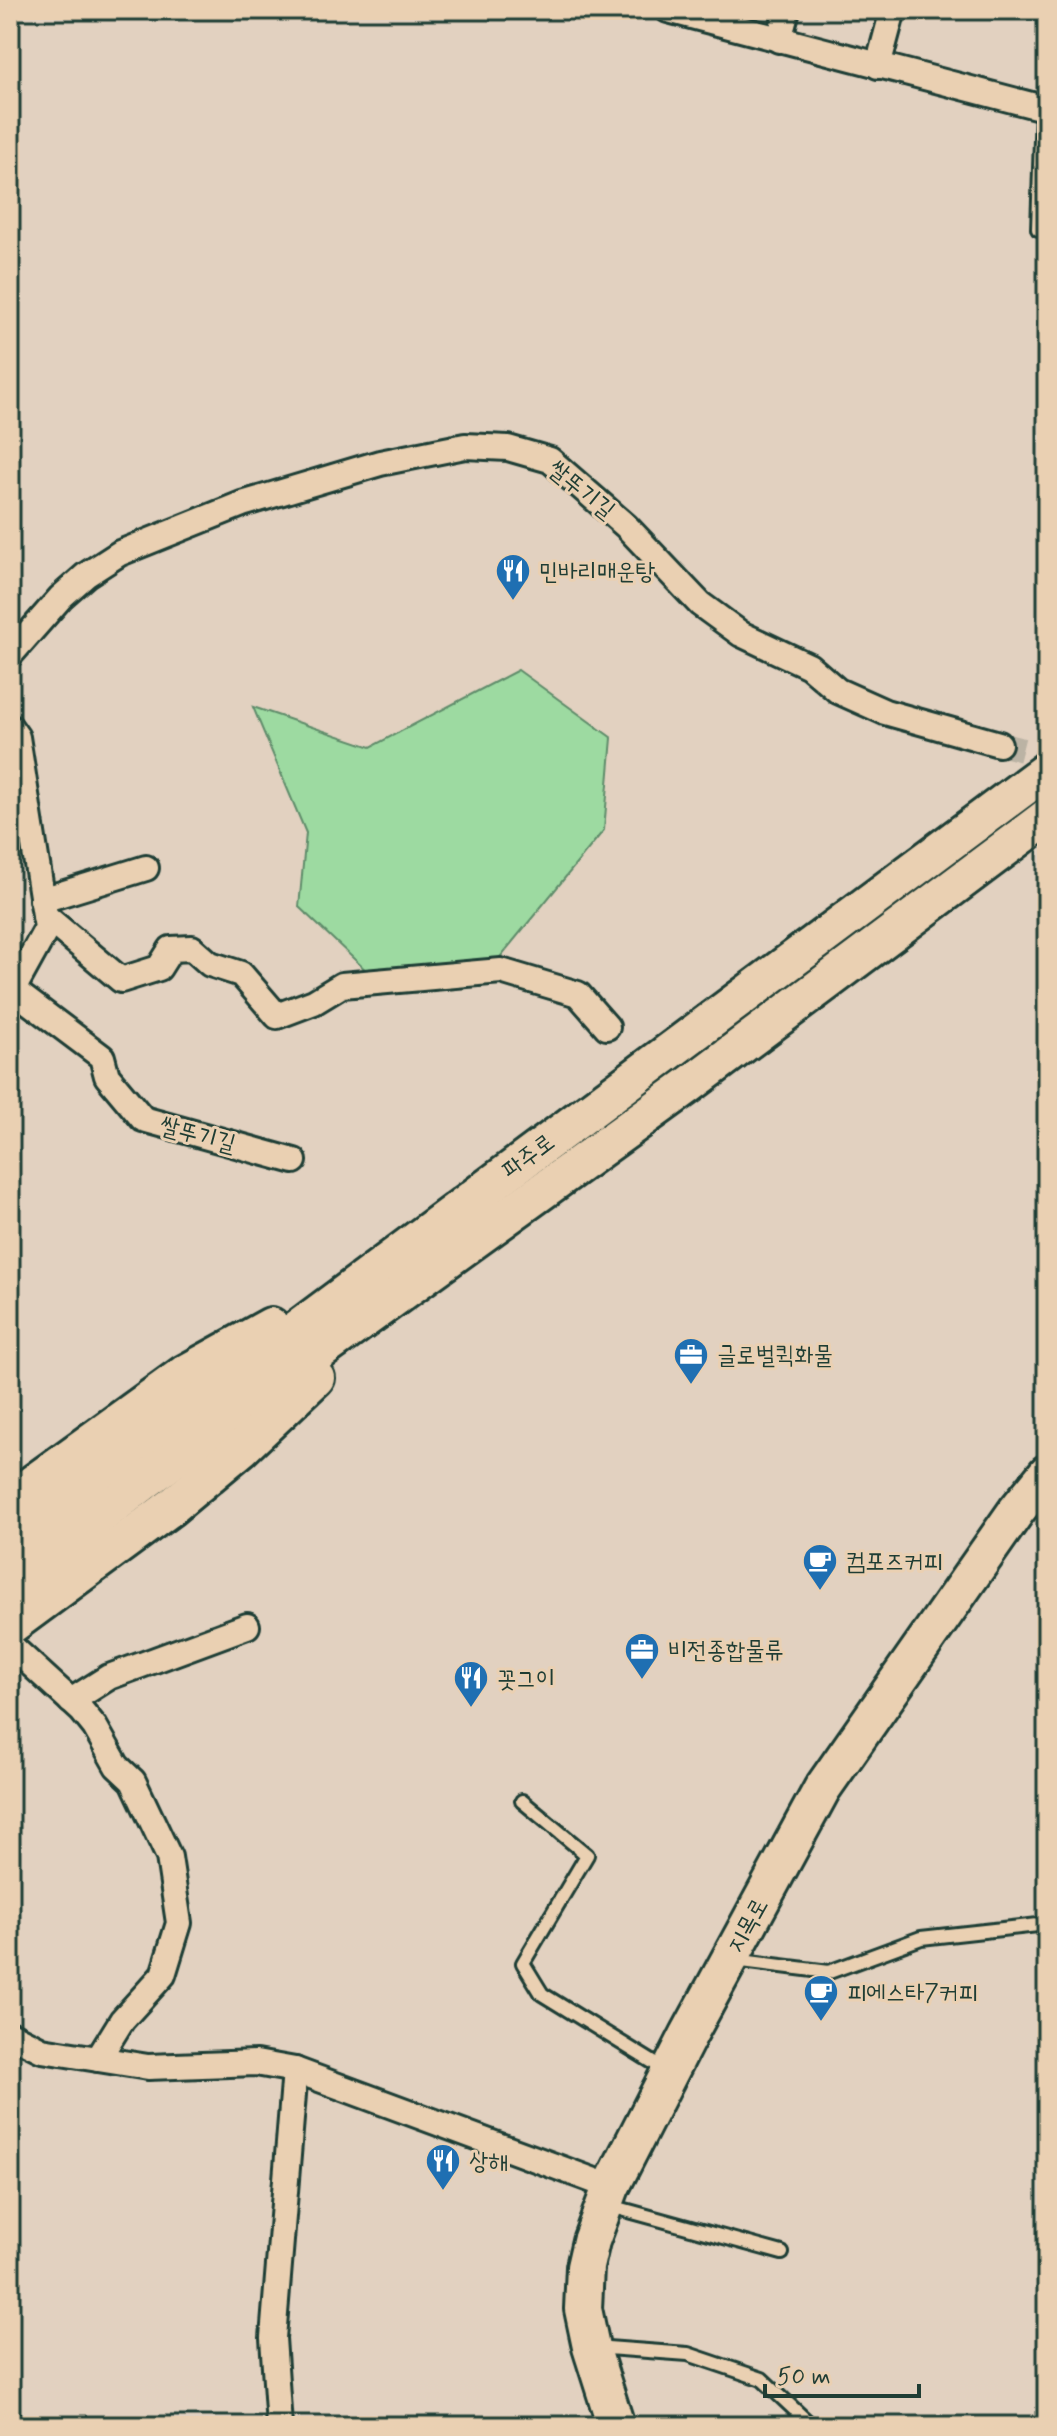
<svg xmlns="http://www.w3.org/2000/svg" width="1057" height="2436" font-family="Mynerve,'Poor Story',sans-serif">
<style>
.green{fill:#9ddaa1;stroke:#5e8c6a;stroke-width:2}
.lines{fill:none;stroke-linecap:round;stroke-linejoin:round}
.street-tunnel{stroke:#bbb3a4;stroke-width:24;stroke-dasharray:24 12;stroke-linecap:butt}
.lane-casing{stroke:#1f3d34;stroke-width:18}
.street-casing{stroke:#1f3d34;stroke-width:30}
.secondary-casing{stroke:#1f3d34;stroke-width:42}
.lane{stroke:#ead0b2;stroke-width:12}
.street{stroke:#ead0b2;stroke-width:24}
.secondary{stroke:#ead0b2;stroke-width:36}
.labels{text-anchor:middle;stroke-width:6;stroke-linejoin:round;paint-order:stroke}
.street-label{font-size:24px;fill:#1f3d34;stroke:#ead0b2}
.poi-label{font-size:24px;fill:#1f3d34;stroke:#ead0b2;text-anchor:start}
</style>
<rect width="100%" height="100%" fill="#e2d1c0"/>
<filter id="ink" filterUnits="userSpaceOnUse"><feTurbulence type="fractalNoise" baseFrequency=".0125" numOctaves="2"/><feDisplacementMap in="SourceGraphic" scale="16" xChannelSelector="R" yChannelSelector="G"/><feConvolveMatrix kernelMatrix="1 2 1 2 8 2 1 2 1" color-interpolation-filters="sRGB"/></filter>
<g filter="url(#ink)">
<polygon class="green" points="518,670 612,738 604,830 492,967 371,975 299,907 306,833 253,707 371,747"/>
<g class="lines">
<polyline class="street-tunnel" points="999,744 1047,756"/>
<defs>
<g id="lane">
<polyline points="1038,229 1042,108"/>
<polyline points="522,1801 587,1855 523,1963 542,1994 667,2071"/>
<polyline points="734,1960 829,1972 921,1938 1047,1924"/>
<polyline points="607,2205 782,2253"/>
<polyline points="594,2347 688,2354 762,2379 812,2426"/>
</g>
<g id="street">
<polyline points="668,10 1047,109"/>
<polyline points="779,40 787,10"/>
<polyline points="878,66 893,10"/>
<polyline points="10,655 61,597 86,575 120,553 242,504 380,463 465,446 508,448 550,460 626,526 700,604 741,634 809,666 838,691 885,712 999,744"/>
<polyline points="10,727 17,737 47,928 10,995"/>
<polyline points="42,900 146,868"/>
<polyline points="45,916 121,980 159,968 171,949 192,948 210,964 241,974 277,1016 314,1002 342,985 501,971 578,994 607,1027"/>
<polyline points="13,990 102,1057 107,1076 143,1119 294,1161"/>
<polyline points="10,1645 82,1711 95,1727 117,1766 133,1781 169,1857 179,1923 163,1975 122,2020 98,2059"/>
<polyline points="71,1701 109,1677 247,1626"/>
<polyline points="10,2034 42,2050 148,2067 256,2063 295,2070 611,2187"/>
<polyline points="10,2423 14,2426"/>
<polyline points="279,2426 273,2338 295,2070"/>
</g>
<g id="secondary">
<polyline points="10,1500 184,1374 271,1326"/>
<polyline points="10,1543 1047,770"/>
<polyline points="10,1585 217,1426 689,1085 1047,817"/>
<polyline points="10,1626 170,1508 242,1448 316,1378"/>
<polyline points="616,2426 591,2347 583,2309 585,2267 591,2241 611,2187 689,2034 822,1789 1017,1510 1047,1473"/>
</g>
</defs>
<use href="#lane" class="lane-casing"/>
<use href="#street" class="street-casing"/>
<use href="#secondary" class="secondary-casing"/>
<use href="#lane" class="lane"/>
<use href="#street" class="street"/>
<use href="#secondary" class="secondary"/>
</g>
</g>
<defs>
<symbol id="restaurant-pin" viewBox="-11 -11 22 30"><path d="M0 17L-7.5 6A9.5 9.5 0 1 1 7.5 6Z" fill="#1f6fb2" stroke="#ead0b2"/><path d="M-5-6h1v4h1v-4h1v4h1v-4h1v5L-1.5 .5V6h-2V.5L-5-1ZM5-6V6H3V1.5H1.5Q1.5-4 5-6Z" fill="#fff"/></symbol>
<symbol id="office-pin" viewBox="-11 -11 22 30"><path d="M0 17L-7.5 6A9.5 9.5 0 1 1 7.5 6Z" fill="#1f6fb2" stroke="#ead0b2"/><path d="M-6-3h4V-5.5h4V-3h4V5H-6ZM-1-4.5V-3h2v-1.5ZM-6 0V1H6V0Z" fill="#fff"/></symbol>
<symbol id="cafe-pin" viewBox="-11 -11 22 30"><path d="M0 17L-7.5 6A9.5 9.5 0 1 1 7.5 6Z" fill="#1f6fb2" stroke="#ead0b2"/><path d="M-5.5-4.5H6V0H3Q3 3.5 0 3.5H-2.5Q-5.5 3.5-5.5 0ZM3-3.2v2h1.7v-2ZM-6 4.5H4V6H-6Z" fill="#fff"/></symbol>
</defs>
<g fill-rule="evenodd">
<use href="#restaurant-pin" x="493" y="551" width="40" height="54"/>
<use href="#office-pin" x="671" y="1335" width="40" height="54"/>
<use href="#cafe-pin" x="800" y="1541" width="40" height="54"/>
<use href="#office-pin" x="622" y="1630" width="40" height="54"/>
<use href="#restaurant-pin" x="451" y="1658" width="40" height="54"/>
<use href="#cafe-pin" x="801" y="1972" width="40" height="54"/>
<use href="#restaurant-pin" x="423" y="2141" width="40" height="54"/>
</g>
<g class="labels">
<g class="street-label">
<text transform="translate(582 489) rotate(39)" y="8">쌀뚜기길</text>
<text transform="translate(198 1134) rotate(15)" y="8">쌀뚜기길</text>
<text transform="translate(528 1156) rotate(-37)" y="8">파주로</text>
<text transform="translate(747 1925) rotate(-61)" y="8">지목로</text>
</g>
<g class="poi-label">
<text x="539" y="579">민바리매운탕</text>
<text x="717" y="1363">글로벌퀵화물</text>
<text x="846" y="1569">컴포즈커피</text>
<text x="668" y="1658">비전종합물류</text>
<text x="497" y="1686">꼿그이</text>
<text x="847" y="2000">피에스타7커피</text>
<text x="469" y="2169">상해</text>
</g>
</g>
<rect width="1057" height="2436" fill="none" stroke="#ead0b2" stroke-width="40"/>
<rect x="20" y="20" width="1017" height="2396" fill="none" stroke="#1f3d34" stroke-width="3" filter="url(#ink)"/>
<path d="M765 2384v12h154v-12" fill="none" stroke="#1f3d34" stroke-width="4"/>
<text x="777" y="2384" font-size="24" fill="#1f3d34" stroke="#ead0b2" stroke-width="6" paint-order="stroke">50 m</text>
</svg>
